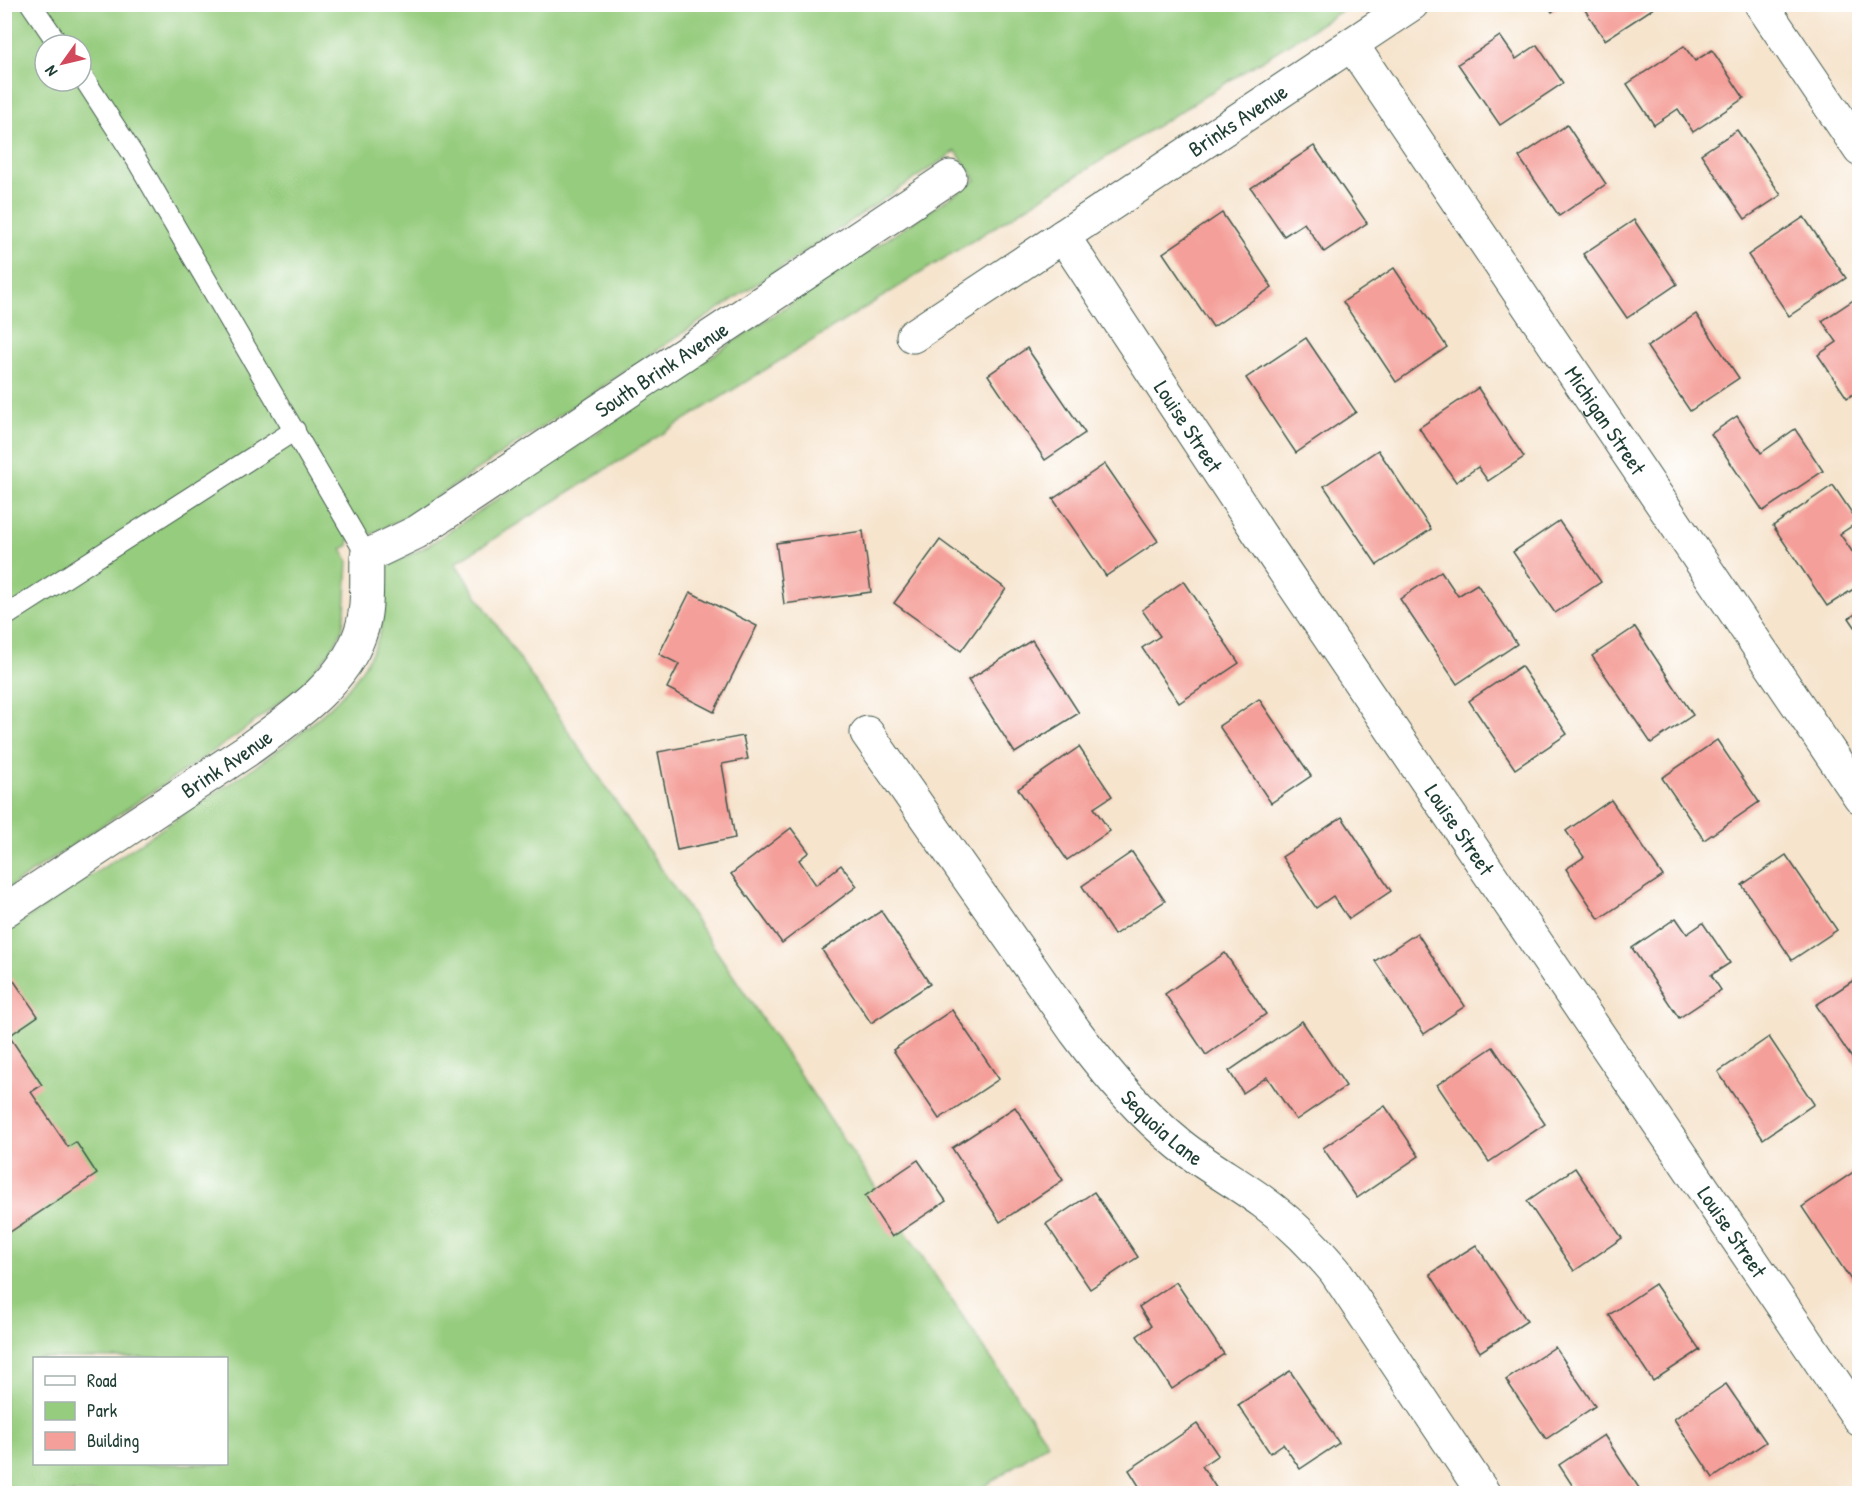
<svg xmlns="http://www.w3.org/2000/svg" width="1864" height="1498" font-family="'Patrick Hand',sans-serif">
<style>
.green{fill:#96cc7e;stroke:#5a8459;stroke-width:1.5;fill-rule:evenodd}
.building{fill:#f49f99}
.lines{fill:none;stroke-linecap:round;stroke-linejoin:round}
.service-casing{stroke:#3f564b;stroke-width:22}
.minor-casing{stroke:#3f564b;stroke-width:35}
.service{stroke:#fff;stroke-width:20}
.minor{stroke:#fff;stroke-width:33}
.labels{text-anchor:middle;stroke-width:4.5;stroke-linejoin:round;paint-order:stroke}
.street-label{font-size:22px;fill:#1f3d34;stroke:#fff}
</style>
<rect width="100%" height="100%" fill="#fff"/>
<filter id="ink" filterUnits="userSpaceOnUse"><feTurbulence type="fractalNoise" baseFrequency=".0167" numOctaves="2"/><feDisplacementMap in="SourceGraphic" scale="12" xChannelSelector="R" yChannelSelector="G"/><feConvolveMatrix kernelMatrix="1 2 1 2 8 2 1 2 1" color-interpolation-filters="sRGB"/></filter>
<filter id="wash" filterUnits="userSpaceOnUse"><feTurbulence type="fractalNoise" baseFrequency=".008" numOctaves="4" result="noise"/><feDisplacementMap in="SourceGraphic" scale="24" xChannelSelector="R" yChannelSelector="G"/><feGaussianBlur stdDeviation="1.35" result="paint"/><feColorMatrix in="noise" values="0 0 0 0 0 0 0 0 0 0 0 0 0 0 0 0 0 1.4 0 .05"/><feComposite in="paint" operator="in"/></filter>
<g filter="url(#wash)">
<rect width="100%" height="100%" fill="#f6e4cd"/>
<path class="green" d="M5 5H1351L455 563 1048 1443 975 1493H4L5 933 256 766C302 732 355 696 377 641 386 618 385 591 386 567L427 546 976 180 956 151 408 516 364 538 349 539 348 546 342 549 348 561 345 613 342 630 333 648 303 684 236 736 5 890ZM45 45H81V81H45ZM34 1358H226V1464H34Z"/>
<g id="blocks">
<g class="building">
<polygon points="1547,4 1563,4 1552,12"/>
<polygon points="1581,4 1660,4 1605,40"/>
<polygon points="1500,36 1516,59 1537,45 1563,83 1500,125 1458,64"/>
<polygon points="1684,46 1695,61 1712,50 1744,98 1693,132 1678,109 1654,125 1627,84"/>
<polygon points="1567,125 1606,184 1559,216 1519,157"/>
<polygon points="1737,130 1781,195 1745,219 1701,154"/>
<polygon points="1314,146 1367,223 1324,252 1304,223 1284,236 1251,188"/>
<polygon points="1222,213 1272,287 1213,327 1163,253"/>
<polygon points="1804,217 1846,278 1789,316 1748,255"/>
<polygon points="1634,220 1677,284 1627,318 1583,254"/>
<polygon points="1394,268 1447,347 1396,382 1343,302"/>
<polygon points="1855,299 1860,306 1860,390 1847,398 1818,355 1837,342 1822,321"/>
<polygon points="1696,314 1739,378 1690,411 1647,347"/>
<polygon points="1306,338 1356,412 1296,453 1246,378"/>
<polygon points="1027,348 1085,433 1045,460 988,375"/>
<polygon points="1478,388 1524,457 1488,481 1478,467 1456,482 1419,428"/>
<polygon points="1737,416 1761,453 1795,429 1823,471 1763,511 1711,434"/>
<polygon points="1378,450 1431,529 1377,565 1324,486"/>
<polygon points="1105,464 1158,541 1106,576 1053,499"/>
<polygon points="1833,485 1858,522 1840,534 1860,563 1860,585 1827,606 1773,526"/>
<polygon points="1559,521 1601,582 1555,613 1513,552"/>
<polygon points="863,531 871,592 784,604 776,543"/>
<polygon points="940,540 1006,589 961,651 894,603"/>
<polygon points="1441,571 1458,596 1477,584 1517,644 1457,684 1400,599"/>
<polygon points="1184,581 1239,663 1179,703 1142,648 1160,636 1142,610"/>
<polygon points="690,592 757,626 714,712 667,688 679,664 659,654"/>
<polygon points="1860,611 1860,634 1849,618"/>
<polygon points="1635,627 1693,715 1651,743 1592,656"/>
<polygon points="1032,640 1079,713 1015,753 968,680"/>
<polygon points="1521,666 1567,734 1515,769 1469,701"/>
<polygon points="1259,699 1311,776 1271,803 1219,726"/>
<polygon points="743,736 748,759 722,764 735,838 677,850 658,752"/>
<polygon points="1717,740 1759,802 1704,840 1662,778"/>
<polygon points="1079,747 1112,796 1094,808 1110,831 1067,860 1018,789"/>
<polygon points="1611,800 1663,876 1599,919 1566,869 1584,857 1566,831"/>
<polygon points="1342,817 1391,891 1349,919 1333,896 1316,908 1282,857"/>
<polygon points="791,828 809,852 799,860 816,885 841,865 857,886 782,943 731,874"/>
<polygon points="1132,852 1165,901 1114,935 1082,886"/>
<polygon points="1786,855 1837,930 1792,960 1742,885"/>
<polygon points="881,911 930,984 871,1023 822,950"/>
<polygon points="1676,918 1687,934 1703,923 1730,963 1711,975 1721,990 1679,1018 1632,948"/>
<polygon points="1417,933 1465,1006 1424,1034 1375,961"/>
<polygon points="1225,953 1266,1014 1206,1055 1165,994"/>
<polygon points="1860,976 1860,1070 1816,1005"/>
<polygon points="12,978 38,1016 9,1036 42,1085 31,1092 68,1147 76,1142 97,1174 4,1236 4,983"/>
<polygon points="952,1010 999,1079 939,1119 893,1050"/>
<polygon points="1302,1021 1346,1086 1296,1120 1267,1077 1243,1093 1229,1071"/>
<polygon points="1769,1037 1814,1104 1763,1139 1718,1072"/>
<polygon points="1493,1047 1545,1124 1489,1162 1437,1085"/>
<polygon points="1385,1106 1419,1156 1357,1198 1323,1148"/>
<polygon points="1015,1107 1063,1180 1000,1222 952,1148"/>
<polygon points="918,1160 946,1201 892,1237 865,1196"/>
<polygon points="1575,1168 1622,1238 1574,1271 1527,1201"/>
<polygon points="1858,1169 1860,1274 1851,1280 1802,1207"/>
<polygon points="1094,1192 1138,1257 1090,1289 1046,1224"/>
<polygon points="1476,1245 1527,1321 1480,1352 1430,1274"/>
<polygon points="1176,1282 1224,1354 1172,1389 1137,1336 1151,1326 1139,1307"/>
<polygon points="1655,1284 1700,1350 1653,1381 1609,1315"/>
<polygon points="1555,1347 1595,1406 1546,1439 1506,1380"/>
<polygon points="1290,1371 1339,1443 1300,1469 1283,1444 1270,1453 1238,1405"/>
<polygon points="1726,1384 1766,1442 1713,1478 1674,1419"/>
<polygon points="1197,1424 1218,1455 1202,1466 1220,1494 1144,1494 1129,1470"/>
<polygon points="1604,1435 1643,1494 1578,1494 1559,1465"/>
</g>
</g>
</g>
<g filter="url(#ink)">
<use href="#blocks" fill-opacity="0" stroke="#3f564b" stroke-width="1.5"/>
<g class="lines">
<defs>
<g id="service">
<polyline points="31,4 59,45"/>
<polyline points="81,74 136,159 367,556"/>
<polyline points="4,617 295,430"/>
</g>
<g id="minor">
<polyline points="1761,4 1860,150"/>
<path id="s1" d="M1352 45 1860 797"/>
<path id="s2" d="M1063 236 1264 541 1860 1420"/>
<path id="s3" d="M913 336 1412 4"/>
<path id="s4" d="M867 733 1075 1031C1106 1073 1139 1112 1180 1145 1206 1166 1236 1182 1263 1202 1291 1222 1313 1245 1335 1271L1484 1494"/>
<path id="s5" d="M4 911 246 751C288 720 342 686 360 634 369 610 366 581 367 556L417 532 950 177"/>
</g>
</defs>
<use href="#service" class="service-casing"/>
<use href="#minor" class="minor-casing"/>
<use href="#service" class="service"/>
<use href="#minor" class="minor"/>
</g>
</g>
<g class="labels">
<g class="street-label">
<text dy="8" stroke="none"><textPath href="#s3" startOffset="390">Brinks Avenue</textPath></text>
<text dy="8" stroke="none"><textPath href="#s5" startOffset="884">South Brink Avenue</textPath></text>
<text dy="8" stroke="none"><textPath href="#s1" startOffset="453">Michigan Street</textPath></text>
<text dy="8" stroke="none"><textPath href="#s2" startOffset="228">Louise Street</textPath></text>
<text dy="8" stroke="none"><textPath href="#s5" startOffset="267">Brink Avenue</textPath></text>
<text dy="8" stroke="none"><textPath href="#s2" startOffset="714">Louise Street</textPath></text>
<text dy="8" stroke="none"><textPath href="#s4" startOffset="494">Sequoia Lane</textPath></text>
<text dy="8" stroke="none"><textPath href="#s2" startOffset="1200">Louise Street</textPath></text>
</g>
</g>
<rect width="1864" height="1498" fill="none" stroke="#fff" stroke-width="24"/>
<rect x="33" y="1357" width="195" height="108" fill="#ffffff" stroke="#a5b1ae" stroke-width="1.5"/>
<rect x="45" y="1376" width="30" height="9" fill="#ffffff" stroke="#a5b1ae" stroke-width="1.5"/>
<text x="87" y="1387" font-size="18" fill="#1f3d34">Road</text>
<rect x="45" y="1402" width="30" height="18" fill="#96cc7e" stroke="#a5b1ae" stroke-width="1.5"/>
<text x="87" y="1417" font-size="18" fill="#1f3d34">Park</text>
<rect x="45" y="1432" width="30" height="18" fill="#f49f99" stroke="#a5b1ae" stroke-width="1.5"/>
<text x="87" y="1447" font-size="18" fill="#1f3d34">Building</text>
<g transform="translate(63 63) rotate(236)"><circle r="28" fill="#ffffff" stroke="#a5b1ae" stroke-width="1.5"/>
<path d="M0-4.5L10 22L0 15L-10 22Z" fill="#d1495b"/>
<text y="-9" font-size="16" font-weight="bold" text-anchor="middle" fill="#1f3d34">N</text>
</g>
</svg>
